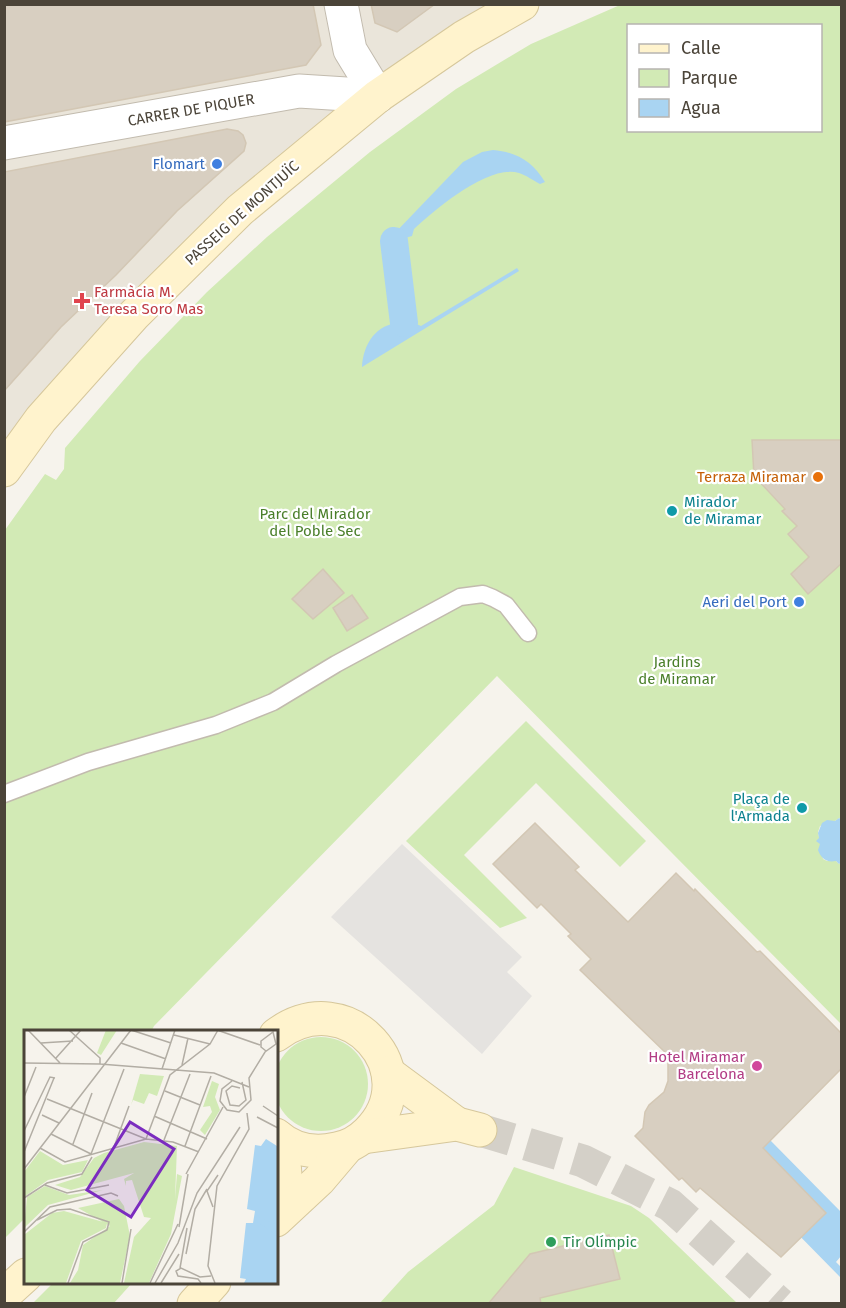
<svg xmlns="http://www.w3.org/2000/svg" width="846" height="1308" font-family="'Fira Sans',sans-serif">
<style>
.residential{fill:#eae5da}
.green{fill:#d2eab5;fill-rule:evenodd}
.parking{fill:#e5e3e0}
.water{fill:#a9d4f2}
.lines{fill:none;stroke-linecap:round;stroke-linejoin:round}
.canal{stroke:#a9d4f2;stroke-width:28}
.building{fill:#d8cfc1;stroke:#d3c7b4;stroke-width:1.5}
.secondary-tunnel{stroke:#d4d0c8;stroke-width:33;stroke-dasharray:33 16;stroke-linecap:butt}
.lane-casing{stroke:#c2bbae;stroke-width:19}
.street-casing{stroke:#c2bbae;stroke-width:35}
.secondary-casing{stroke:#d6c79b;stroke-width:35}
.lane{stroke:#fff;stroke-width:16}
.street{stroke:#fff;stroke-width:33}
.secondary{stroke:#fff3cd;stroke-width:33}
.shop-dot{fill:#3f7fe0;stroke:#fff;stroke-width:2}
.health-dot{fill:#e0444e;stroke:#fff;stroke-width:2}
.food-dot{fill:#e8710a;stroke:#fff;stroke-width:2}
.culture-dot{fill:#0f9aa8;stroke:#fff;stroke-width:2}
.hotel-dot{fill:#d1479c;stroke:#fff;stroke-width:2}
.leisure-dot{fill:#2e9e5b;stroke:#fff;stroke-width:2}
.labels{text-anchor:middle;stroke-width:4.5;stroke-linejoin:round;paint-order:stroke}
.street-label{font-size:15px;fill:#4b4439;stroke:#fff}
.shop-label{font-size:15px;fill:#366cbe;stroke:#fff;text-anchor:end}
.health-label{font-size:15px;fill:#be3a42;stroke:#fff;text-anchor:start}
.food-label{font-size:15px;fill:#c56008;stroke:#fff;text-anchor:end}
.culture-label{font-size:15px;fill:#0d838f;stroke:#fff;text-anchor:start}
.park-label{font-size:15px;fill:#4a7f2a;stroke:#fff}
.hotel-label{font-size:15px;fill:#b23c85;stroke:#fff;text-anchor:end}
.leisure-label{font-size:15px;fill:#27864d;stroke:#fff;text-anchor:start}
.inset-river{fill:none;stroke:#a9d4f2;stroke-width:3}
.inset-road{fill:none;stroke:#b2ada4;stroke-width:1.5}
.view{fill:#7b2cbf;fill-opacity:0.15;stroke:#7b2cbf;stroke-width:3}
.inset-edge{fill:none;stroke:#4b4439;stroke-width:3}
</style>
<rect width="100%" height="100%" fill="#f6f3ec"/>
<polygon class="residential" points="5,5 522,5 240,210 5,470"/>
<g class="green">
<path d="M620 5H841L842 820 839 818 835 821 820 826 818 832 823 859 827 861H836L839 864 841 862V1024L497 676 154 1026 151 1032H26L25 1218 5 1238V530L45 474 56 480 64 469 65 448 140 361 207 292 267 237 370 152 456 89 531 44ZM628 26H820V130H628Z"/>
<polygon points="526,721 646,841 620,867 536,783 464,855 527,918 500,928 406,841"/>
<circle cx="321" cy="1084" r="47"/>
<polygon points="514,1167 631,1206 649,1218 737,1303 379,1304 408,1272 494,1205"/>
<polygon points="53,1283 53,1282 132,1283 114,1303 33,1303"/>
</g>
<polygon class="parking" points="402,844 522,957 507,972 532,996 482,1054 331,917"/>
<g class="water">
<path d="M493 150C517 152 533 162 545 182L540 184C534 181 526 175 519 173 488 164 435 210 414 229L412 236 391 242 392 236 463 162 482 152Z"/>
<path d="M517 268 519 271 362 367C363 344 377 322 402 323 409 323 415 323 421 326Z"/>
<path d="M839 818 842 820V862L839 864 836 861C826 863 821 858 818 850L820 844 816 841 819 838 818 833 822 823 827 820 835 821Z"/>
<polygon points="770,1140 841,1212 841,1256 836,1262 841,1267 841,1278 787,1223 790,1220 805,1234 826,1213 762,1148"/>
</g>
<g class="lines">
<polyline class="canal" points="394,241 404,323"/>
</g>
<g class="building">
<polygon points="4,4 313,4 321,45 306,65 4,122"/>
<polygon points="371,4 435,4 397,32 375,23"/>
<polygon points="227,129 238,131 243,135 246,143 244,151 177,211 116,275 61,327 4,391 4,172"/>
<polygon points="752,440 842,440 842,563 808,594 791,574 809,557 788,534 797,526 782,511 785,509 754,476"/>
<polygon points="323,569 344,593 313,619 292,599"/>
<polygon points="352,595 368,618 347,631 333,608"/>
<polygon points="535,823 579,867 575,870 628,922 676,873 694,891 695,889 757,952 760,951 842,1034 842,1068 763,1148 826,1213 781,1257 700,1188 696,1192 682,1178 679,1180 635,1136 643,1128 645,1112 649,1105 664,1092 668,1081 668,1055 580,970 591,959 568,936 571,934 541,904 537,908 493,864"/>
<polygon points="609,1235 620,1279 540,1298 541,1304 488,1304 530,1254"/>
</g>
<g class="lines">
<polyline class="secondary-tunnel" points="480,1130 583,1161 670,1205 780,1304"/>
<defs>
<polyline id="lane" points="4,794 88,762 216,725 273,702 336,664 460,597 483,594 493,598 506,605 528,633"/>
<g id="street">
<polyline points="341,4 350,50 378,96"/>
<polyline points="4,143 299,91 378,96"/>
</g>
<g id="secondary">
<polyline points="4,470 41,419 134,315 240,210 378,96 464,37 522,4"/>
<path d="M276 1035C348 981 428 1073 368 1132 359 1141 349 1147 336 1149 315 1154 293 1150 276 1135"/>
<polyline points="388,1073 457,1124"/>
<polyline points="363,1137 457,1124 480,1130"/>
<path d="M276 1207C291 1185 284 1161 278 1137"/>
<polyline points="276,1220 319,1180 347,1147"/>
<polyline points="4,1295 26,1275"/>
<polyline points="194,1304 214,1282"/>
</g>
</defs>
<use href="#lane" class="lane-casing"/>
<use href="#street" class="street-casing"/>
<use href="#secondary" class="secondary-casing"/>
<use href="#lane" class="lane"/>
<use href="#street" class="street"/>
<use href="#secondary" class="secondary"/>
</g>
<g class="shop-dot">
<circle cx="217" cy="164" r="6"/>
<circle cx="799" cy="602" r="6"/>
</g>
<path class="health-dot" d="M79 292h6v6h6v6h-6v6h-6v-6h-6v-6h6z"/>
<circle class="food-dot" cx="818" cy="477" r="6"/>
<g class="culture-dot">
<circle cx="672" cy="511" r="6"/>
<circle cx="802" cy="808" r="6"/>
</g>
<circle class="hotel-dot" cx="757" cy="1066" r="6"/>
<circle class="leisure-dot" cx="551" cy="1242" r="6"/>
<g class="labels">
<g class="street-label">
<text transform="translate(191 110) rotate(-10)" y="5">CARRER DE PIQUER</text>
<text transform="translate(242 213) rotate(-42)" y="5">PASSEIG DE MONTJUÏC</text>
</g>
<g class="shop-label">
<text x="205" y="169">Flomart</text>
<text x="787" y="607">Aeri del Port</text>
</g>
<g class="health-label">
<text x="94" y="297">Farmàcia M.<tspan x="94" dy="17">Teresa Soro Mas</tspan></text>
</g>
<g class="food-label">
<text x="806" y="482">Terraza Miramar</text>
</g>
<g class="culture-label">
<text x="684" y="507">Mirador<tspan x="684" dy="17">de Miramar</tspan></text>
<text x="790" y="804" text-anchor="end">Plaça de<tspan x="790" dy="17">l'Armada</tspan></text>
</g>
<g class="park-label">
<text x="315" y="519">Parc del Mirador<tspan x="315" dy="17">del Poble Sec</tspan></text>
<text x="677" y="667">Jardins<tspan x="677" dy="17">de Miramar</tspan></text>
</g>
<g class="hotel-label">
<text x="745" y="1062">Hotel Miramar<tspan x="745" dy="17">Barcelona</tspan></text>
</g>
<g class="leisure-label">
<text x="563" y="1247">Tir Olímpic</text>
</g>
</g>
<g transform="translate(24 1030)">
<rect width="254" height="254" fill="#f6f3ec"/>
<path d="M82 0H93L77 25 73 23ZM116 44 140 46 133 66 125 63 120 74 109 70 107 75ZM188 51 195 54 191 67 196 80 181 105 176 100 188 82 186 76 179 77ZM120 112 153 116 151 169 153 144 158 146 147 204 125 253H100L110 207 127 188 120 187 108 150 102 151V156L100 149 110 143 47 160 31 155 56 147 70 128 80 123ZM16 121 39 135 64 130 58 142 24 150 0 167V142ZM21 156 45 165 79 160 24 175 0 198 3 167ZM95 169 100 176 106 206 96 253H46L54 240 59 215 86 196 54 178ZM40 181 83 193 82 198 57 211 42 253H0V205L28 183Z" fill="#d2eab5"/>
<path d="M242 109 253 116V253H220L222 249 216 248 222 193H229L231 181 223 179 231 115 237 116Z" fill="#a9d4f2"/>
<path class="inset-river" d="M231 188 254 205M234 189 254 197M237 191 254 201"/>
<path class="inset-road" d="M4 0 36 33M45 0 76 28V34M107 0 147 13M193 0 236 15M150 5 186 14M17 13 49 11M97 13 142 29M32 28 57 0M0 33 76 34 190 43 225 57M158 35 164 8M138 39 151 0M208 51 198 59 196 71 203 80 215 82 227 70 225 48 241 22 252 14 249 2 237 11V17L242 21M216 58 208 56 202 61 206 75 215 76 222 70 218 52M141 61 176 75M0 67 12 37M23 69 122 109M239 76 254 86M18 85 35 93M130 86 183 109M233 87 254 98M0 101 26 47 31 48M27 104 67 124M122 109 146 45 186 14 194 0M140 110 166 44M49 114 68 63M161 116 187 46M90 117 105 76M16 118 41 132 122 109 149 112 175 122M0 122 30 48M67 124 100 39M0 139 107 0M162 144 199 77M21 155 43 163 85 155M0 168 23 153 58 144 68 127M189 177 183 161 194 145M13 190 33 180 46 179 85 192 83 200 59 212 44 253M155 197 164 144M0 202 26 177 87 163 94 166M162 224 171 179 183 159M156 238 163 198M98 253 107 199M126 253 154 194M131 253 154 213 173 163 216 97M137 253 155 224M177 253 174 249 154 246 152 241 157 238 176 247 187 246M191 253 184 236 193 156 225 99 223 83"/>
<path class="view" d="M106 92 150 119 107 187 63 160Z"/>
<rect width="254" height="254" class="inset-edge"/>
</g>
<rect width="846" height="1308" fill="none" stroke="#4b4439" stroke-width="12"/>
<rect x="627" y="24" width="195" height="108" fill="#ffffff" stroke="#b7b4b0" stroke-width="1.5"/>
<rect x="639" y="44" width="30" height="9" fill="#fff3cd" stroke="#b7b4b0" stroke-width="1.5"/>
<text x="681" y="54" font-size="18" fill="#4b4439">Calle</text>
<rect x="639" y="69" width="30" height="18" fill="#d2eab5" stroke="#b7b4b0" stroke-width="1.5"/>
<text x="681" y="84" font-size="18" fill="#4b4439">Parque</text>
<rect x="639" y="99" width="30" height="18" fill="#a9d4f2" stroke="#b7b4b0" stroke-width="1.5"/>
<text x="681" y="114" font-size="18" fill="#4b4439">Agua</text>
</svg>
